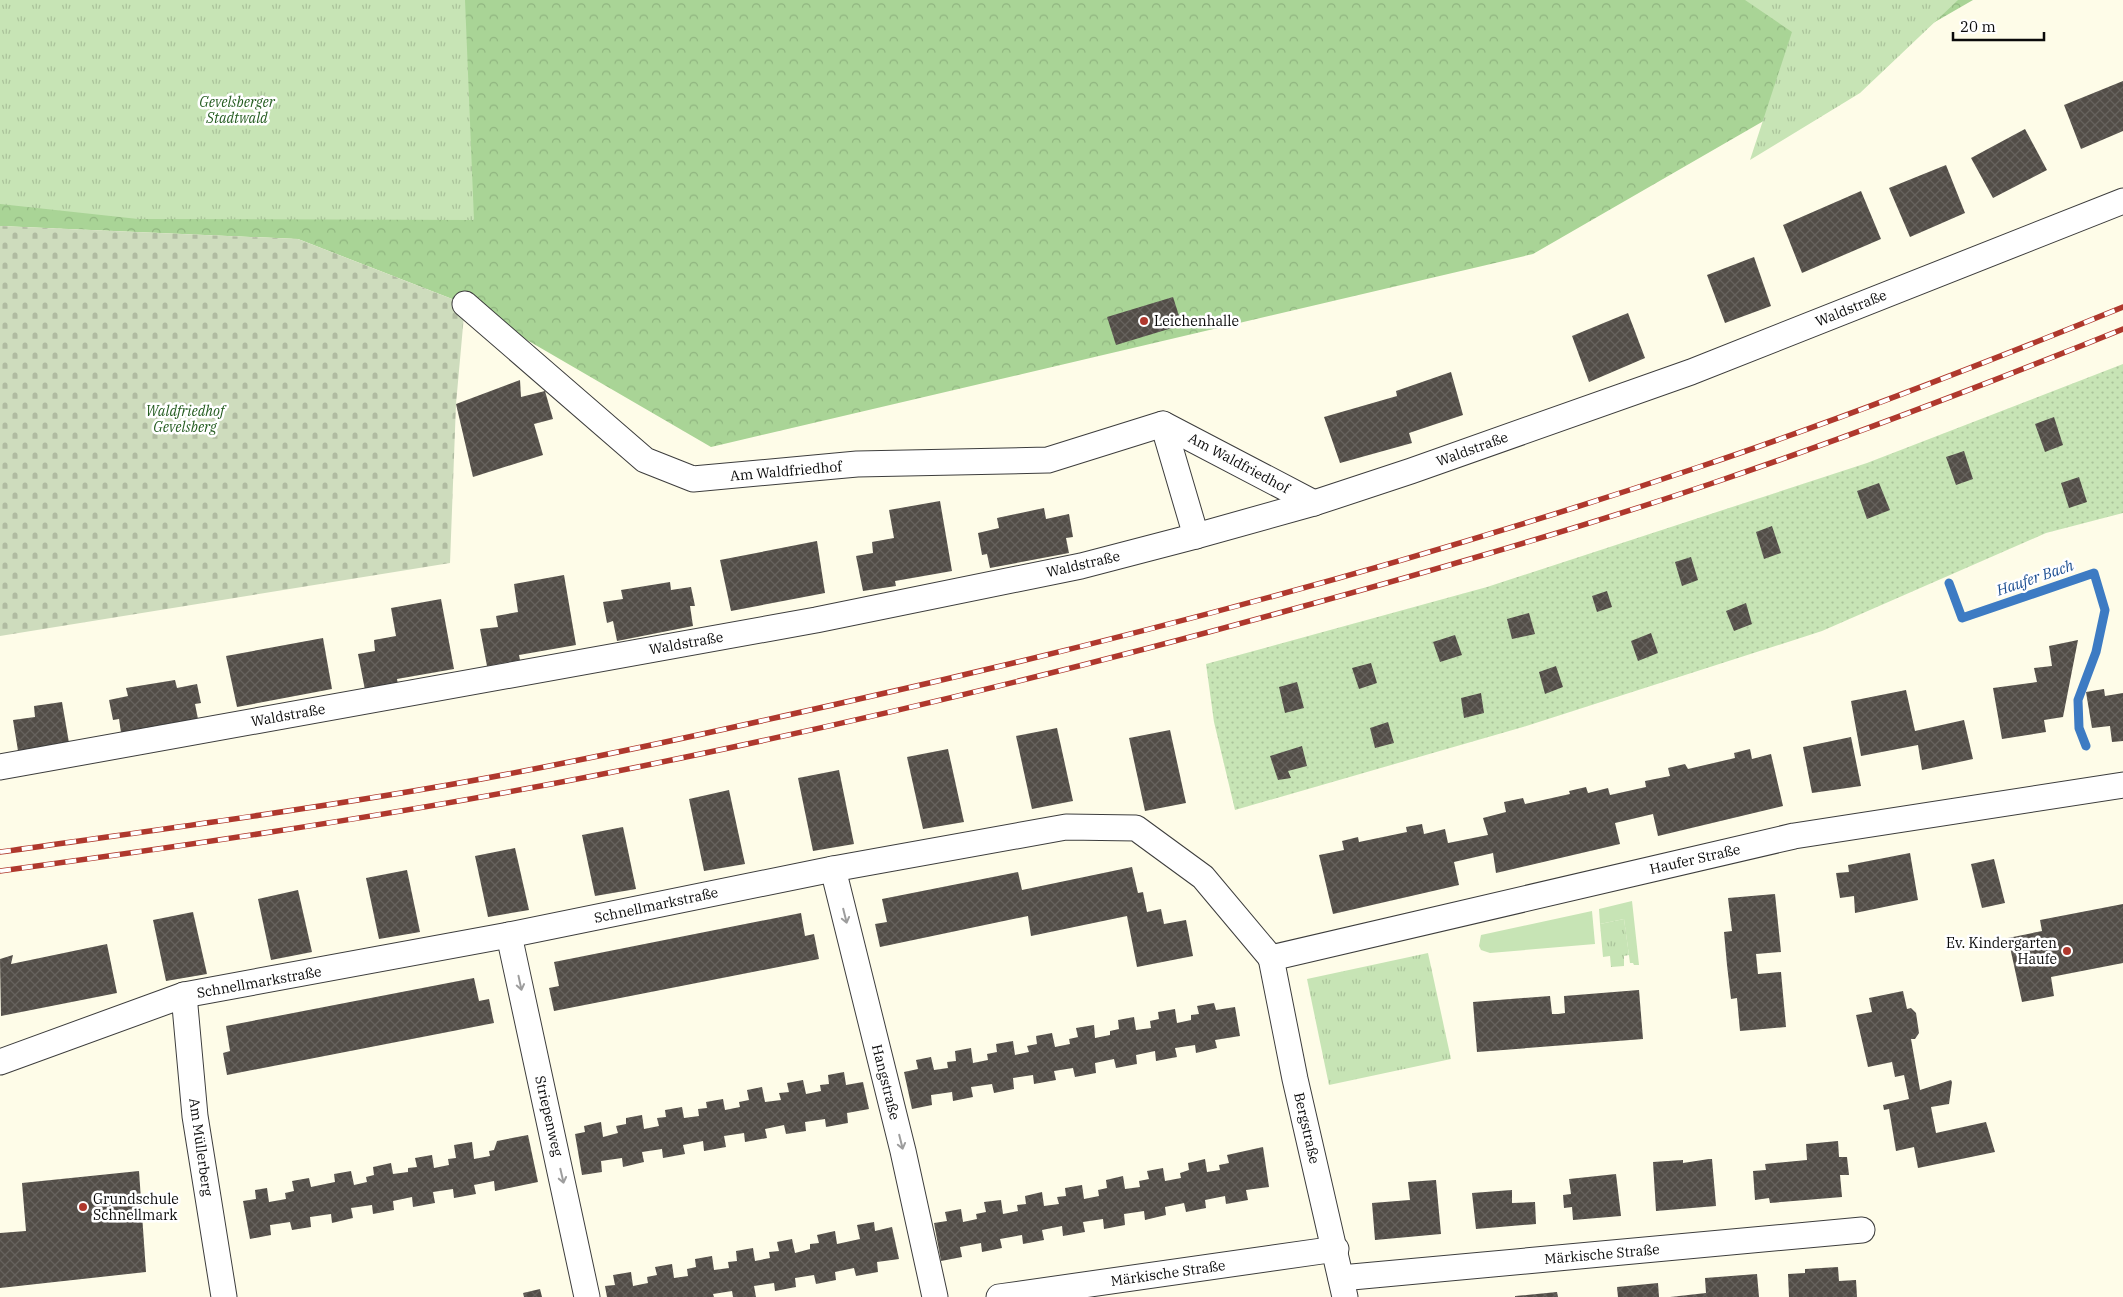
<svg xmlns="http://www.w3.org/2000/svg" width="2123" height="1297" font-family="'IBM Plex Serif',serif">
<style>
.grass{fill:#c7e4b5}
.forest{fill:url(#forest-crowns)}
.cemetery{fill:url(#cemetery-stones)}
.park{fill:url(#park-tufts)}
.garden{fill:url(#garden-dots)}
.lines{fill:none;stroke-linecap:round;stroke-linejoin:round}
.stream{stroke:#3d7bc3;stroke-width:9}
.building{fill:url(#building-cross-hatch)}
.street-casing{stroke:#3d3d3d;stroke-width:27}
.street{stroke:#fff;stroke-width:25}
.rail-casing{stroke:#af382d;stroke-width:5.5}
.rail{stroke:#fff;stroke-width:4;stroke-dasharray:11;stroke-linecap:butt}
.oneway{stroke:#9d9d9d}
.poi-dot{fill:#af382d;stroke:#fff;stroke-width:2}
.labels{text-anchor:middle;stroke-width:5;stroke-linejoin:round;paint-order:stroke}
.park-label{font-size:14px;font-style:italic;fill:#245c20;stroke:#fff}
.street-label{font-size:14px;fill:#0a0a0a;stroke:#fff}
.poi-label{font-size:14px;fill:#0a0a0a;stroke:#fff;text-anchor:start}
.water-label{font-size:15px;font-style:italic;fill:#1d4f92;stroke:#fff}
</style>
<defs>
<pattern id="forest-crowns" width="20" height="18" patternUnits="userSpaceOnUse" patternTransform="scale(1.25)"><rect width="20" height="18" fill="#a9d496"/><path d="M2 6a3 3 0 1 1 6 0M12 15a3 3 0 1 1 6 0" fill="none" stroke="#90b580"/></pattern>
<pattern id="cemetery-stones" width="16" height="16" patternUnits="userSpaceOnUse" patternTransform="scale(1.25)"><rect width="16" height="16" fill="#cedcbd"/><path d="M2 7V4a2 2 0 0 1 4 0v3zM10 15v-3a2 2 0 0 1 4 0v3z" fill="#b0bba1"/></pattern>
<pattern id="park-tufts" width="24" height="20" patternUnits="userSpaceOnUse" patternTransform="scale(1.25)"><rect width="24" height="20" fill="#c7e4b5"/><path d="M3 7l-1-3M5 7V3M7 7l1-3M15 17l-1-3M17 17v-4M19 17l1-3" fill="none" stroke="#aac29a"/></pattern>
<pattern id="garden-dots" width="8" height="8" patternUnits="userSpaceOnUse" patternTransform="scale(1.25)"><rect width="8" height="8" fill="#c7e4b5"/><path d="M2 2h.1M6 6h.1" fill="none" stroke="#aac29a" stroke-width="1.8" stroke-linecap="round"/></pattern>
<pattern id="building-cross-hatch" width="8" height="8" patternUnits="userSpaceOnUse" patternTransform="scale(1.25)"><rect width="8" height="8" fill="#524d47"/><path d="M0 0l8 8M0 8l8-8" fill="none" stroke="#66625d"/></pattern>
</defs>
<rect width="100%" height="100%" fill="#fefce8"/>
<g class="grass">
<polygon points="1632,901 1639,965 1634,965 1633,963 1630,963 1624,919 1600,924 1599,909"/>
<polygon points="1592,911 1595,944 1490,953 1481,950 1479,946 1481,935"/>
</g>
<polygon class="forest" points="0,0 1973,0 1533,254 711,447 465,304 298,239 0,226"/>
<polygon class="cemetery" points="0,226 298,239 465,304 456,404 450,563 0,636"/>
<g class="park">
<polygon points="0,0 465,0 474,220 138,219 0,204"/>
<polygon points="1745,0 1958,0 1860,93 1750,160 1792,32"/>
<polygon points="1624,919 1629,955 1624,956 1624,966 1611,967 1610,956 1603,957 1600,924"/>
<polygon points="1428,953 1451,1059 1329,1085 1307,979"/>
</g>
<polygon class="garden" points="2123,364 2123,513 2046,533 1822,631 1523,727 1235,810 1214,722 1206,664 1487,587 1867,463"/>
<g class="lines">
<polyline class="stream" points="1949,583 1962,618 2094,573 2105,610 2096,652 2078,700 2079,728 2086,746"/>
</g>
<g class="building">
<polygon points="2123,81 2123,131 2081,149 2064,105"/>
<polygon points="2025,129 2047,170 1993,198 1971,158"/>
<polygon points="1946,165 1965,213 1910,237 1889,188"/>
<polygon points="1861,191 1881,239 1802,273 1783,225"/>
<polygon points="1754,257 1771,306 1725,323 1707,275"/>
<polygon points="1173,297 1182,325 1116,345 1107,317"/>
<polygon points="1628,313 1645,358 1589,382 1572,336"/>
<polygon points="1451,372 1463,415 1409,433 1412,443 1340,463 1324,417 1397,396 1396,391"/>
<polygon points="520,380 521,397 545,391 553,419 534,424 543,455 473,477 456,404"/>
<polygon points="2054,417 2063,445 2045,452 2035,424"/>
<polygon points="1964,451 1973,479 1956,485 1946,457"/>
<polygon points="2079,477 2087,502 2069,508 2061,483"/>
<polygon points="1879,483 1890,510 1867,519 1857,491"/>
<polygon points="940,501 952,571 895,581 896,586 863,591 856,556 873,553 872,542 894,538 889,510"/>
<polygon points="1044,508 1046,519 1069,514 1073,537 1066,538 1069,553 990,568 987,554 982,555 978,533 999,528 997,518"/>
<polygon points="1772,526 1781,553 1764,559 1756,532"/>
<polygon points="817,541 825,593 731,611 720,560"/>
<polygon points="1691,557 1698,580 1682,586 1675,562"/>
<polygon points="564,575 576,645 519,655 520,660 487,666 480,629 498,627 496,616 518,612 514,584"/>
<polygon points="670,582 671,590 691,587 695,606 690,606 693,626 617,641 613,621 607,623 603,602 623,599 621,590"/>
<polygon points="1607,591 1612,607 1597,612 1592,596"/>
<polygon points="441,599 454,669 397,679 398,684 365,690 358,654 375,651 374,640 396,636 391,608"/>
<polygon points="1746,603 1752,624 1734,631 1726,611"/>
<polygon points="1529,613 1535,634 1512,639 1507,619"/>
<polygon points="1651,633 1658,653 1638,661 1631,641"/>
<polygon points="1455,635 1462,655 1440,662 1433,642"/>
<polygon points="323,638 332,689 237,707 226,656"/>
<polygon points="2078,640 2063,717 2044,720 2046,732 2002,739 1993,688 2037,682 2034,668 2052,666 2049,646"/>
<polygon points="1371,663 1377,683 1359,689 1352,668"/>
<polygon points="1556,666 1563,687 1545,694 1539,672"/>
<polygon points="175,680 177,688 197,684 201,703 195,704 199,724 122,739 119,719 113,720 109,700 128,696 126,688"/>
<polygon points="1297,682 1304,708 1285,713 1279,687"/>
<polygon points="2104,689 2105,696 2123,693 2123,741 2112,742 2110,726 2092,728 2086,692"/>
<polygon points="1906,690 1915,731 1964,720 1973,759 1922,770 1918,745 1861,756 1851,701"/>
<polygon points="1481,693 1484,713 1464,718 1461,698"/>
<polygon points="62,702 69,743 19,757 13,720 35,717 34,706"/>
<polygon points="1388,722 1394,743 1375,748 1370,728"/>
<polygon points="1057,728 1073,801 1032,809 1016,736"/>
<polygon points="1170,730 1186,803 1145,811 1129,738"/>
<polygon points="1851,737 1861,786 1812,793 1803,747"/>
<polygon points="1302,746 1307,766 1288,771 1291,778 1278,780 1270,756"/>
<polygon points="948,749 964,822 923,829 907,757"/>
<polygon points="1750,749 1752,759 1771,754 1783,806 1658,836 1653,814 1615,823 1620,844 1496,873 1493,853 1454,862 1459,885 1333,914 1319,855 1344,850 1342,841 1358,837 1359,842 1407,832 1406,827 1422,824 1424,834 1445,829 1448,843 1488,835 1483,818 1506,812 1504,802 1523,798 1525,804 1570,794 1569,791 1586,787 1588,793 1608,788 1610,795 1646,787 1645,781 1670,776 1668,768 1685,764 1688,769 1735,758 1734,753"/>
<polygon points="839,770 854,844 813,851 798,778"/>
<polygon points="729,790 745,864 704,871 689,799"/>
<polygon points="623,827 636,889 595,896 582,835"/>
<polygon points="515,848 529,910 488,917 475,856"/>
<polygon points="1910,853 1918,900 1855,913 1854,896 1840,898 1836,873 1849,872 1848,865"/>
<polygon points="1994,859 2005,903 1982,908 1971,864"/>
<polygon points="1132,867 1138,893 1143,892 1147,912 1161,909 1164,924 1186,920 1193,956 1137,967 1127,916 1031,936 1028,916 880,947 875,924 887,922 882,899 1018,872 1022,890"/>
<polygon points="407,870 420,932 379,939 366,878"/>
<polygon points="298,890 312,952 271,960 258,899"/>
<polygon points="1775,894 1781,952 1756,954 1758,974 1781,972 1786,1027 1740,1031 1737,998 1731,999 1727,965 1724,932 1732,931 1728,898"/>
<polygon points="2123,904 2123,963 2051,977 2054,996 2022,1002 2008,938 2042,931 2040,920"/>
<polygon points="193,912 207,974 166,981 153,920"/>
<polygon points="801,913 805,936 814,934 819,959 554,1011 549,988 559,986 554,962"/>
<polygon points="107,944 117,993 1,1016 0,959 13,955 11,964"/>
<polygon points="474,978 479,1001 489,999 494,1023 227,1075 223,1053 230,1051 226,1026"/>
<polygon points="1639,990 1643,1039 1477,1052 1473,1002 1550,996 1552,1014 1558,1014 1565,1013 1564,996"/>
<polygon points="1903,991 1907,1009 1911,1008 1916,1013 1919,1033 1915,1039 1911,1039 1920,1090 1951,1080 1952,1082 1949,1104 1931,1107 1936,1133 1986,1122 1995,1152 1918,1168 1914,1147 1896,1151 1889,1109 1884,1110 1883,1105 1909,1099 1904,1075 1895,1077 1892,1062 1868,1067 1856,1015 1872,1012 1869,998"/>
<polygon points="1214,1003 1216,1010 1235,1007 1240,1036 1215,1040 1217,1048 1196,1053 1195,1045 1175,1048 1177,1057 1156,1061 1155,1051 1136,1055 1137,1064 1116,1068 1114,1059 1095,1063 1096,1073 1075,1077 1073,1068 1054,1071 1056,1080 1034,1084 1033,1075 1013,1078 1014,1089 994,1093 992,1084 971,1087 973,1097 953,1101 952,1092 931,1095 932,1105 912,1109 904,1072 918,1069 916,1060 931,1057 934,1070 948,1068 947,1062 956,1061 955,1051 971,1048 973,1063 988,1060 987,1054 997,1052 996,1044 1013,1041 1015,1055 1029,1052 1027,1046 1037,1044 1036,1036 1052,1033 1055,1047 1070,1044 1069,1039 1078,1037 1076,1028 1094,1025 1095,1038 1110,1035 1110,1031 1119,1029 1118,1020 1134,1017 1136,1030 1151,1028 1150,1021 1159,1019 1158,1012 1175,1009 1177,1023 1191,1020 1191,1015 1199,1014 1197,1006"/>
<polygon points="844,1072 846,1085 863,1082 869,1109 847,1113 848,1123 826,1127 825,1119 805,1122 806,1131 786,1134 784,1125 765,1129 767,1138 745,1142 744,1133 724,1136 726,1147 704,1151 703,1141 683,1145 685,1154 663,1158 662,1149 642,1152 644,1162 623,1167 622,1158 601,1161 602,1172 582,1175 575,1134 585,1132 584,1126 601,1122 603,1137 618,1133 616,1126 626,1124 626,1118 642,1115 644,1129 659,1126 657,1118 666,1117 665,1110 682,1107 684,1118 699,1116 698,1109 707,1108 706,1102 723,1099 725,1110 740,1107 739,1102 749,1100 747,1090 762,1087 765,1102 781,1100 779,1093 789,1092 787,1083 803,1080 806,1094 821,1091 820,1085 829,1084 828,1075"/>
<polygon points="528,1135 538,1182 495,1191 494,1181 474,1185 476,1194 454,1198 453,1189 433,1192 435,1203 413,1207 412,1197 393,1201 394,1210 373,1214 372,1205 351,1208 353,1218 332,1223 331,1214 310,1217 311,1227 292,1230 290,1222 270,1225 271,1235 250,1239 243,1201 256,1199 255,1190 267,1188 269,1202 286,1199 285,1193 294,1191 292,1181 309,1178 311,1187 335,1182 334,1174 351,1171 354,1185 367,1182 366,1177 374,1175 373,1167 391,1163 393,1174 408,1172 408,1168 417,1167 415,1158 432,1155 434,1168 449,1165 448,1159 456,1158 454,1145 472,1142 474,1159 490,1156 489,1151 494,1150 497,1141"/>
<polygon points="1838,1141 1839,1157 1847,1157 1849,1175 1840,1175 1842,1197 1770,1203 1769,1198 1755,1200 1753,1171 1766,1170 1765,1164 1807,1160 1806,1144"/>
<polygon points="1263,1147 1269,1187 1246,1190 1248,1200 1226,1204 1225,1196 1205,1200 1206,1208 1186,1212 1184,1203 1165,1207 1166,1215 1145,1220 1144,1211 1124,1214 1125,1225 1104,1229 1103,1219 1083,1222 1085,1232 1063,1236 1062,1226 1042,1230 1044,1240 1023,1244 1022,1235 1000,1239 1002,1248 982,1252 981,1243 960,1247 962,1257 941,1261 934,1223 947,1221 945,1212 961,1209 963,1222 977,1219 976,1214 986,1212 984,1202 1001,1200 1003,1214 1018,1211 1017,1205 1026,1204 1025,1196 1042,1192 1044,1206 1059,1204 1057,1197 1066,1196 1065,1188 1082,1185 1084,1199 1099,1196 1098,1190 1107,1188 1106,1180 1123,1176 1125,1189 1140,1187 1139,1181 1149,1179 1147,1171 1163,1168 1165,1181 1181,1178 1180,1173 1189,1170 1188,1163 1205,1159 1207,1172 1220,1170 1219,1165 1229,1163 1227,1155"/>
<polygon points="1709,1159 1712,1159 1716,1206 1656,1211 1653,1162 1683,1160 1683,1163"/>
<polygon points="139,1171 146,1272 0,1288 0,1233 26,1231 22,1183"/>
<polygon points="1616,1174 1621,1216 1573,1220 1572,1207 1564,1208 1563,1195 1571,1194 1569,1179"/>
<polygon points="1436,1180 1441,1234 1375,1240 1372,1203 1410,1200 1408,1182"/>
<polygon points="1512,1190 1512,1203 1535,1202 1536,1224 1476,1229 1472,1193"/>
<polygon points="874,1222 875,1231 892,1227 899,1259 877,1262 878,1272 856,1276 854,1268 835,1272 836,1280 816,1284 814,1275 795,1278 796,1287 775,1291 774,1283 754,1286 756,1297 733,1297 732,1291 713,1294 714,1297 607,1297 605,1286 615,1285 613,1275 631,1272 633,1286 648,1283 647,1277 657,1275 655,1267 672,1264 674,1278 688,1276 687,1269 696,1267 695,1259 712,1256 714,1270 729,1268 728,1262 737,1261 736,1251 753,1248 755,1261 770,1258 769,1252 779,1251 777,1242 792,1239 795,1253 810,1249 810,1244 819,1243 817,1235 835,1231 837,1244 860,1239 857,1225"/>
<polygon points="1838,1267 1839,1281 1856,1280 1857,1297 1789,1297 1788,1274 1805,1273 1805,1269"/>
<polygon points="1757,1274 1759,1297 1670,1297 1706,1293 1705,1278"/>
<polygon points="1658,1283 1659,1297 1618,1297 1617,1287"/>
<polygon points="540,1289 542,1297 524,1297 523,1293"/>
<polygon points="1557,1292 1558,1297 1515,1297 1515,1296"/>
</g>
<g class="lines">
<defs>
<g id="street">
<polyline points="465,304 645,460 693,479 857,464 1048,460 1163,424 1314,503"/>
<polyline points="1163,424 1196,536"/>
<polyline points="0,767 816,620 1081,566 1196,536 1314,503 1411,471 1691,372 2123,201"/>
<polyline points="833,869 903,1151 935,1297"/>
<polyline points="509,935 587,1297"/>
<polyline points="1271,958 1794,836 2123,785"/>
<polyline points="1271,958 1295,1079 1345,1297"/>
<polyline points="184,995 195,1116 224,1297"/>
<polyline points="0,1062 184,995 509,935 833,869 1066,827 1136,828 1203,877 1271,958"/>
<polyline points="1341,1278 1862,1230"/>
<polyline points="999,1297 1336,1249"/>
</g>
</defs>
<use href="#street" class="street-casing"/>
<use href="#street" class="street"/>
<defs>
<g id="rail">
<path d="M0 852C149 831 299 811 448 785 578 762 708 733 837 704 1128 639 1417 562 1699 467 1842 419 1983 364 2123 307"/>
<path d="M0 871C230 840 459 805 686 757 892 714 1095 664 1297 608 1435 570 1574 530 1710 484 1849 437 1987 384 2123 329"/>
</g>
</defs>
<use href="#rail" class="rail-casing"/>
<use href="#rail" class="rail"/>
</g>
<defs><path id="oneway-shaft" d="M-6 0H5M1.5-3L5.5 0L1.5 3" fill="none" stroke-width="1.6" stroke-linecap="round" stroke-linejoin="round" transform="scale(1.25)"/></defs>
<g class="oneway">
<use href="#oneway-shaft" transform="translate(845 916) rotate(76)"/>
<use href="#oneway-shaft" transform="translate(520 983) rotate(78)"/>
<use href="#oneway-shaft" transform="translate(901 1142) rotate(76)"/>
<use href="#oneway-shaft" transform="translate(562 1176) rotate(77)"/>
</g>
<g class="poi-dot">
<circle cx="1144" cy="321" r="5"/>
<circle cx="2067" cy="951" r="5"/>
<circle cx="83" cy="1207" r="5"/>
</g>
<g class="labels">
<g class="park-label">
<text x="237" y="107">Gevelsberger<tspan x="237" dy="16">Stadtwald</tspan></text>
<text x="185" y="416">Waldfriedhof<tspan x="185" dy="16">Gevelsberg</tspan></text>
</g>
<g class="street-label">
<text transform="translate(1851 308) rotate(-22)" y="5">Waldstraße</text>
<text transform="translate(1472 449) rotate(-20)" y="5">Waldstraße</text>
<text transform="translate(1239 463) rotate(28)" y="5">Am Waldfriedhof</text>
<text transform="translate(786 471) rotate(-5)" y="5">Am Waldfriedhof</text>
<text transform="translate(1083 564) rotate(-13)" y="5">Waldstraße</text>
<text transform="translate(686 643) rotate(-10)" y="5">Waldstraße</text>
<text transform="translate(288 715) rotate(-10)" y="5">Waldstraße</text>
<text transform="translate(1695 859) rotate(-13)" y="5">Haufer Straße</text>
<text transform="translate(656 905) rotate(-12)" y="5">Schnellmarkstraße</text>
<text transform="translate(259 982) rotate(-10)" y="5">Schnellmarkstraße</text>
<text transform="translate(886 1082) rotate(76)" y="5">Hangstraße</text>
<text transform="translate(549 1116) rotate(77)" y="5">Striepenweg</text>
<text transform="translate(1307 1128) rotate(77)" y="5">Bergstraße</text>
<text transform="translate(201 1147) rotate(82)" y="5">Am Müllerberg</text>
<text transform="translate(1602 1254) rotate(-5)" y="5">Märkische Straße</text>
<text transform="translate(1168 1273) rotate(-8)" y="5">Märkische Straße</text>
</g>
<g class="poi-label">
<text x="1154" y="326">Leichenhalle</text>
<text x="2057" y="948" text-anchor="end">Ev. Kindergarten<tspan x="2057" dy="16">Haufe</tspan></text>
<text x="93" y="1204">Grundschule<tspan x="93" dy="16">Schnellmark</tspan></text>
</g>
<g class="water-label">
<text transform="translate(2035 578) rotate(-19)" y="5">Haufer Bach</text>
</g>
</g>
<path d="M1953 32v8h91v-8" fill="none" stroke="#0a0a0a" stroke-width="2.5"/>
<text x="1960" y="32" font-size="15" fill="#0a0a0a" stroke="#ffffff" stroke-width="4" paint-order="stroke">20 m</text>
</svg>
